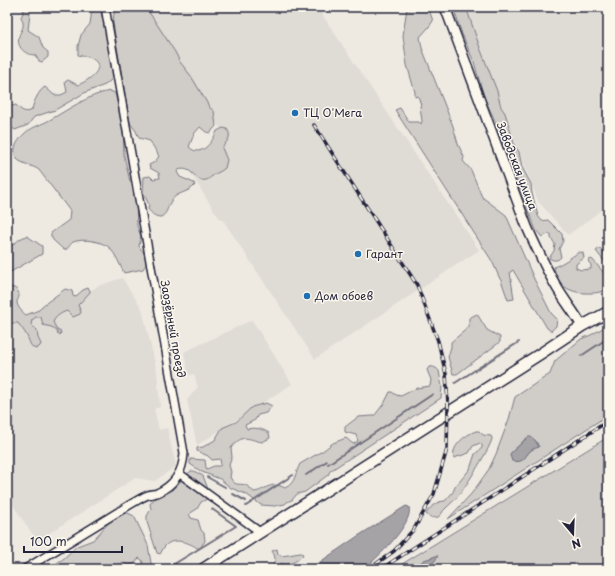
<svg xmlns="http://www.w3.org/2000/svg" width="615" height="576" font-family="'Playpen Sans',sans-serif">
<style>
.built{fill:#dfdbd5}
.green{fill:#d0cdc9;stroke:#797882;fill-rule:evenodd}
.water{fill:#a6a3a7;stroke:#716f7c}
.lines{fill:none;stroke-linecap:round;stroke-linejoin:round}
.stream{stroke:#716f7c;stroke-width:2}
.minor-casing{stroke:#22223b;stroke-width:10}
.tertiary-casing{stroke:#22223b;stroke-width:12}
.secondary-casing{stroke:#22223b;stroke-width:13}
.minor{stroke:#fbf7ec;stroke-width:7}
.tertiary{stroke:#fbf7ec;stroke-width:9}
.secondary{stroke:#fbf7ec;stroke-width:10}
.rail-casing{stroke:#22223b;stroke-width:3.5}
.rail{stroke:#fbf7ec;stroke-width:2;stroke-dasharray:6;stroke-linecap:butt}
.poi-dot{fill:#1f6fb2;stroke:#fbf7ec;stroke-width:1.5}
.labels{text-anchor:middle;stroke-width:3;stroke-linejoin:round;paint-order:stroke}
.poi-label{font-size:11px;fill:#22223b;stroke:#fbf7ec;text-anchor:start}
.street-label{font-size:11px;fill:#22223b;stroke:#fbf7ec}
</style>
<rect width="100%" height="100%" fill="#eeeae2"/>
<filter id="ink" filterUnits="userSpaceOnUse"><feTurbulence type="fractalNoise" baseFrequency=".025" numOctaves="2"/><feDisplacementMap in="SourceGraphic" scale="8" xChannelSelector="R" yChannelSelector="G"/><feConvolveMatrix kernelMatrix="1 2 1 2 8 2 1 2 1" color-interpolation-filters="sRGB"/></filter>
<g filter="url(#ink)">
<g class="built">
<polygon points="140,7 317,7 479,250 315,359 223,220 220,219 210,204 185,164 226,137"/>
<polygon points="464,7 608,7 608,205 568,235 538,201"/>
<polygon points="122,278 142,309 157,372 160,407 154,409 159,430 167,428 176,466 155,481 135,478 37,541 7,496 7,324 28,318 46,305 52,315 98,286"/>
<polygon points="252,320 292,384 197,445 187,400 198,387 194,374 189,375 184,352"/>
</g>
<g class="green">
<path d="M23 7H30V14L28 30 39 37 43 48 48 52V57L42 62 39 61 35 55C25 55 16 47 19 36 20 32 24 28 23 23 23 22 22 19 21 17L23 13Z"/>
<path d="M117 7H150L147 9 175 52 180 62 191 76 210 108 214 111 216 126 210 133 206 132 200 127 194 134 189 147C201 159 213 141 217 131L223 128 227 129C233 138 226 141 222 148L227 160 225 168C221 172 215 173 211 177 208 179 210 179 206 180 195 183 193 165 178 170L177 172 180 177 194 183 195 185C189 193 176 192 171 201 167 207 168 213 161 217 155 217 152 214 148 209L149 205 143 192 144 177 150 176 153 179 160 178 159 173 150 168 149 165 155 162 159 156 150 141 139 138 136 131 130 123 113 23 114 13Z"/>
<polygon points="407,7 428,7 433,21 428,28 420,37 422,48 453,126 458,144 464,157 463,161 471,170 482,197 506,215 534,279 551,313 557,319 556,326 551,331 547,328 513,270 510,272 514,299 508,300 501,280 500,279 492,261 395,110 400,108 409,122 419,122 421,124 422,121 420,106 421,105 418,96 415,97 415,92 407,65 403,36"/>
<path d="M453 7H466L480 48 497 91 501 107 505 113 515 146 519 152 522 167 531 184 532 193 538 216 542 221 548 220 562 234 563 241 559 249 561 257C558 261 553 261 549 258L554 251 555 244 551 238V234H548L542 237 536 230 525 204 516 178 508 160 497 125 484 97 474 62 462 34Z"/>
<path d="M99 8 101 11 114 72 111 80 105 85 86 92 55 110 34 117 28 125 15 130C6 125 7 111 7 101L9 105 12 106 16 105C21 110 25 114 32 110 33 103 39 90 45 87L54 95H61L67 92 65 82 68 80 78 85C88 81 109 67 91 58 88 56 82 57 78 55V46L81 35 90 24 92 10Z"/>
<path d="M110 91 115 93 123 128 124 155 130 182 133 185 136 202 137 226 141 236 139 246C144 255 152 258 143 269L124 273C120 265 116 255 110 248 102 241 83 238 73 242 69 245 69 249 64 250L53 240 51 236V233L69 220 70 211 39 170C34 166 20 163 17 159 11 150 18 140 24 134 29 129 39 125 46 122 65 112 89 94 110 91Z"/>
<path d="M27 236 42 246V254L7 274V248C15 245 18 238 27 236Z"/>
<polygon points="600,248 608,258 608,266 596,251"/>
<path d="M579 252 583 253 584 258 576 264V268L581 270 591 269V265L588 261 591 259 593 260 608 278V288C602 292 598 293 591 293 572 294 557 287 554 267 564 263 570 258 579 252Z"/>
<path d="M7 287C13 287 19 288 19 296 19 298 17 300 17 302 17 307 23 313 26 315L39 310 42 306 65 289 72 291 73 296 75 297 83 290 88 288 90 290V292L78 305 81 312 80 314 73 317 67 311C61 313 56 316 53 322L57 330 61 332 60 335 58 334C55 326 50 327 43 325L41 317H36L32 320 31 325 37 330 38 338 41 344 40 346 36 349C30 347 30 342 27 336 25 332 21 327 18 323H12L7 327Z"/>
<polygon points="477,314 487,330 500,337 500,342 457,374 453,374 448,357 451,347 451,342 469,327 469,318"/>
<path d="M608 325V415L448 519 472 493 489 469 496 454 509 419 515 397 550 374 555 361 581 339 591 335ZM525 439 535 440 539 447C536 448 532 449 530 451 524 458 523 463 512 461L510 454C514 448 521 445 525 439Z"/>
<path d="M429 367C433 366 437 368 439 371L442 387 441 398 330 471 328 475 305 492 297 494 292 500 287 502 285 504 275 506 261 505 246 494 231 488 220 479 202 472 190 464V459L205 460 206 468 207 469 214 466H219L221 465 220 459 212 460 208 456 197 451V448L203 447 215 440 222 428 236 422 252 407 266 403 272 406 266 413 258 415 255 420 245 425 247 429C255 427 263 429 269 433L270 438 262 442C247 439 243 433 231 448L232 457 229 465 231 472 230 477C235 487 238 483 246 485L254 492C265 491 270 480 285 488 296 483 295 473 300 464L324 450 333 443 346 438 353 444 358 441 356 435 345 432V427L358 417 373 416 375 415 385 402 390 392H392L396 395 401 396 417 388 430 386 431 380 427 370Z"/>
<path d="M476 431H479L483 435 491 436C491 437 492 437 492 438 493 444 464 489 459 495 455 500 450 504 446 508 442 511 442 515 438 517 433 519 430 517 426 514 430 507 437 501 445 501L453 492 455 487 470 469 475 454 482 448V445L480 443 473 446 469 453 454 458C451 446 465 435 476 431Z"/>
<polygon points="608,437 608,569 423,569 437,558 436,556 422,562 413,569 394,569"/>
<path d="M191 471H194L203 476 210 494 209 498 201 502 197 509 189 514 191 518 198 520 201 530 204 533 205 541 200 548H197C189 542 173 537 165 546 162 549 162 552 160 554L157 553 147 522V516L151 509 150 504C155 495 165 497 172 490 179 484 183 477 191 471Z"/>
<polygon points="128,513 134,516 148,545 152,569 142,569 143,562 141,559 139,558 134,564 128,565 122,562 112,569 45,569 54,565 63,559 77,546 93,540 113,518 120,514"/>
<path d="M277 549 278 554 282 556 300 553H302L303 555C298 561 289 566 281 563L277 569H270C275 563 277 558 272 551Z"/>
</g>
<g class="water">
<path d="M528 437H531L535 440 539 447C536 448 532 449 530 451 523 459 524 463 512 461L510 454 512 452Z"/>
<path d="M406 506 409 507C414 524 376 559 364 569H316L317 564 358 536Z"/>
<polygon points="436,556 438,556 434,562 423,569 413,569 424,560"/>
</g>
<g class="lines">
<g class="stream">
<polyline points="581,356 608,338"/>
<polyline points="455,383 519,342"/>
<polyline points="328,464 433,394"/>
<polyline points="306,475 327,461"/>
<polyline points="207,477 225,487"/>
<polyline points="233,494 246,501"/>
<polyline points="246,506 293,475"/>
<polyline points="166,569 236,526 212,509"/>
</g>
<defs>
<g id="minor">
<polyline points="180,474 260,532"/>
<path d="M25 569 131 504C137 501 142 497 148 495 151 494 154 494 157 493 175 485 183 471 184 453L105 7"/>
</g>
<path id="tertiary" d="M445 7 527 227C536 247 545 267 556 286 564 300 574 312 582 326"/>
<polyline id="secondary" points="203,569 543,352 582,326 608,312"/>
</defs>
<use href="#minor" class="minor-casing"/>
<use href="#tertiary" class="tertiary-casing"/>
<use href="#secondary" class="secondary-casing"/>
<use href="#minor" class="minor"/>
<use href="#tertiary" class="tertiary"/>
<use href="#secondary" class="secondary"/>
<defs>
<g id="rail">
<polyline points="314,125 417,285 438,341 446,374 448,404 447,449 434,494 414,529 394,551 369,569"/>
<polyline points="381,569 608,421"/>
</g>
</defs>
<use href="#rail" class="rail-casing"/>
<use href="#rail" class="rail"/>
</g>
</g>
<g class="poi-dot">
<circle cx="295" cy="113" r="4"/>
<circle cx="358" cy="254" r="4"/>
<circle cx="307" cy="296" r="4"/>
</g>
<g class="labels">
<g class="poi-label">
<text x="303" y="117">ТЦ О'Мега</text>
<text x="366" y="258">Гарант</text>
<text x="315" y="300">Дом обоев</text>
</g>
<g class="street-label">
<text transform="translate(517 166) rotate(69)" y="4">Заводская улица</text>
<text transform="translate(173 329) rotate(80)" y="4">Заозёрный проезд</text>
</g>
</g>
<rect width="615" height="576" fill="none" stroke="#fbf7ec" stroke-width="24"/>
<rect x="12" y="12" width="591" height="552" fill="none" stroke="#22223b" stroke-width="1.5" filter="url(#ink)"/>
<g transform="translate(573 534) rotate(161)" stroke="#fbf7ec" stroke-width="3" paint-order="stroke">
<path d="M0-3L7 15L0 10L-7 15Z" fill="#22223b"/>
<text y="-6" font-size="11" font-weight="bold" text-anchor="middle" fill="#22223b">N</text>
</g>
<path d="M24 546v6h98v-6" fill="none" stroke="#22223b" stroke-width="2"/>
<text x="30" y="546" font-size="12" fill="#22223b" stroke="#fbf7ec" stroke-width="3" paint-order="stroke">100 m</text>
</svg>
